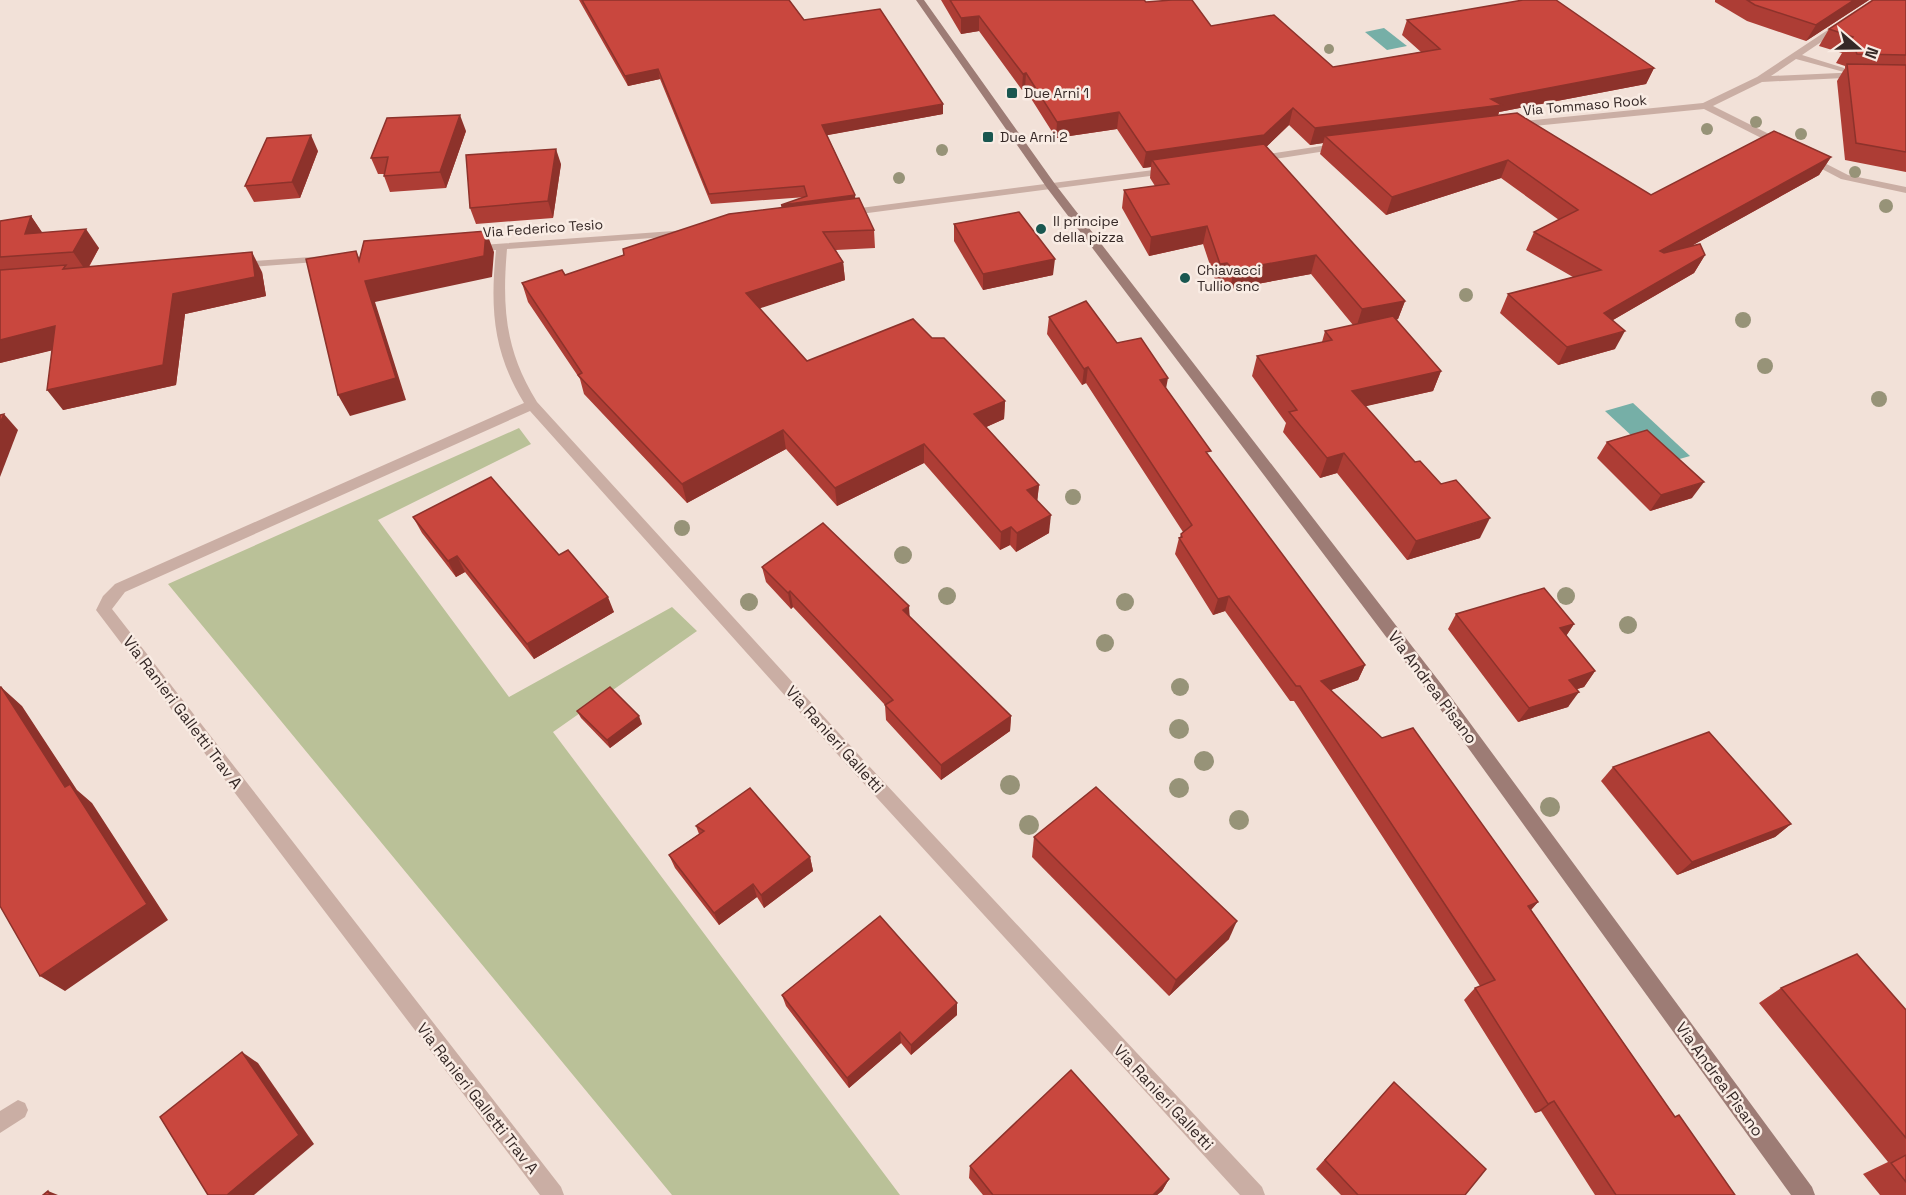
<svg xmlns="http://www.w3.org/2000/svg" width="1906" height="1195" font-family="'Space Grotesk',sans-serif">
<style>
.green{fill:#bac198}
.water{fill:#76afa7}
.lines{fill:none;stroke-linecap:round;stroke-linejoin:round}
.street{fill:#caaea4;fill-rule:evenodd}
.secondary{fill:#9d7c75;fill-rule:evenodd}
.tree{fill:#979378}
.wall{fill:#ad3d35}
.shaded-wall{fill:#8d322b}
.building{fill:#c9473e;stroke:#8d322b;stroke-width:1.5}
.poi-dot{fill:#1a5750;stroke:#f9ece4;stroke-width:2}
.labels{text-anchor:middle;stroke-width:5;stroke-linejoin:round;paint-order:stroke}
.far-poi-label{font-size:14px;fill:#352826;stroke:#f9ece4;text-anchor:start}
.far-street-label{font-size:14px;fill:#352826;stroke:#f9ece4}
.street-label{font-size:16px;fill:#352826;stroke:#f9ece4}
</style>
<rect width="100%" height="100%" fill="#f2e1d8"/>
<polygon class="green" points="519,428 531,444 378,520 509,697 672,607 697,631 553,732 900,1195 672,1195 168,584"/>
<g class="water">
<polygon points="1384,28 1407,46 1387,50 1365,32"/>
<polygon points="1633,403 1690,456 1662,464 1605,411"/>
</g>
<g class="lines">
<g class="street">
<polygon points="1873,0 1883,0 1802,55 1844,68 1844,72 1796,59 1771,76 1861,72 1866,75 1864,77 1762,82 1713,106 1787,143 1787,147 1779,147 1704,109 1514,128 1509,125 1514,122 1703,103 1757,77"/>
<polygon points="1341,143 1345,144 1345,148 1255,162 1250,159 1255,156"/>
<polygon points="1807,154 1848,175 1906,187 1906,193 1841,179 1803,159 1802,157"/>
<polygon points="1169,168 1173,169 1173,173 845,216 840,213 845,210"/>
<path d="M687 230 693 233 691 235 507 249C502 307 505 351 537 402L868 765 1262 1187 1265 1195H1240L856 775 530 411 125 592 112 609 561 1187 564 1195H540L99 614 96 610 103 596 115 584 524 403C493 352 490 309 496 250H468V246Z"/>
<polygon points="325,256 329,257 329,261 238,268 232,265 238,262"/>
<polygon points="18,1100 25,1103 28,1110 25,1117 0,1133 0,1111"/>
</g>
<polygon class="secondary" points="916,0 924,0 1055,184 1442,685 1812,1187 1815,1195 1791,1195 1430,695 1047,188"/>
</g>
<g class="tree">
<circle cx="1329" cy="49" r="5"/>
<circle cx="1756" cy="122" r="6"/>
<circle cx="1707" cy="129" r="6"/>
<circle cx="1801" cy="134" r="6"/>
<circle cx="942" cy="150" r="6"/>
<circle cx="1855" cy="172" r="6"/>
<circle cx="899" cy="178" r="6"/>
<circle cx="1886" cy="206" r="7"/>
<circle cx="1466" cy="295" r="7"/>
<circle cx="1743" cy="320" r="8"/>
<circle cx="1765" cy="366" r="8"/>
<circle cx="1879" cy="399" r="8"/>
<circle cx="1073" cy="497" r="8"/>
<circle cx="682" cy="528" r="8"/>
<circle cx="903" cy="555" r="9"/>
<circle cx="947" cy="596" r="9"/>
<circle cx="1566" cy="596" r="9"/>
<circle cx="749" cy="602" r="9"/>
<circle cx="1125" cy="602" r="9"/>
<circle cx="1628" cy="625" r="9"/>
<circle cx="1105" cy="643" r="9"/>
<circle cx="1180" cy="687" r="9"/>
<circle cx="1179" cy="729" r="10"/>
<circle cx="1204" cy="761" r="10"/>
<circle cx="1010" cy="785" r="10"/>
<circle cx="1179" cy="788" r="10"/>
<circle cx="1550" cy="807" r="10"/>
<circle cx="1239" cy="820" r="10"/>
<circle cx="1029" cy="825" r="10"/>
</g>
<g class="wall">
<polygon points="579,0 789,0 804,20 943,114 827,135 855,195 855,198 874,230 875,248 836,250 843,262 845,280 759,308 807,361 932,338 1005,401 1004,419 986,427 1039,485 1037,501 1049,533 1016,552 1010,545 1000,550 924,463 837,506 786,449 687,503 584,394 580,379 528,302 522,283 565,275 782,208 806,197 711,204 660,79 628,86"/>
<polygon points="941,0 1144,0 1146,2 1211,26 1333,67 1421,52 1402,35 1407,20 1654,68 1646,84 1499,112 1498,115 1651,195 1831,157 1819,175 1693,245 1705,255 1694,273 1613,320 1615,349 1558,365 1500,313 1508,294 1573,277 1526,250 1534,232 1559,220 1501,178 1386,215 1320,154 1323,143 1310,145 1289,125 1266,147 1405,301 1398,319 1396,320 1441,371 1433,391 1365,406 1480,538 1407,560 1337,473 1320,478 1283,432 1286,423 1252,376 1257,356 1322,342 1325,331 1353,325 1311,274 1230,289 1223,281 1216,283 1203,244 1149,256 1122,208 1124,190 1155,186 1150,178 1151,167 1143,168 1117,129 1056,138 1025,89 1022,90 979,31 961,34"/>
<polygon points="1715,0 1869,0 1806,41 1747,21 1715,2"/>
<polygon points="1906,0 1906,172 1845,160 1837,81 1845,68 1845,66 1836,63 1842,53 1819,46 1829,29"/>
<polygon points="466,131 446,188 390,192 384,176 384,174 378,174 371,158"/>
<polygon points="318,151 300,198 254,202 245,186"/>
<polygon points="561,164 553,218 476,224 470,208"/>
<polygon points="31,216 42,233 99,248 89,267 262,272 266,296 185,314 176,385 63,410 52,350 0,363 0,221"/>
<polygon points="954,224 1053,275 983,290 954,241"/>
<polygon points="1049,317 1117,343 1166,388 1209,457 1365,665 1358,680 1331,690 1538,902 1531,910 1675,1117 1735,1195 1595,1195 1541,1111 1535,1113 1464,1000 1475,988 1480,986 1294,701 1290,701 1225,611 1213,615 1175,554 1179,538 1180,538 1181,534 1183,532 1086,383 1082,385 1047,334"/>
<polygon points="1607,442 1692,498 1650,511 1597,458"/>
<polygon points="413,517 559,555 614,612 534,659 465,572 456,577 422,533"/>
<polygon points="762,567 910,617 1011,716 1010,731 941,780 886,720 885,705 793,607 791,609 766,582"/>
<polygon points="1456,614 1574,624 1566,636 1595,671 1584,687 1577,689 1568,707 1518,722 1448,629"/>
<polygon points="577,711 642,724 610,748 581,718"/>
<polygon points="1613,767 1791,824 1775,837 1677,875 1601,781"/>
<polygon points="696,826 810,857 813,871 764,908 757,897 719,925 675,868 669,855 699,834"/>
<polygon points="1034,837 1229,939 1169,996 1032,857"/>
<polygon points="1781,988 1906,1010 1906,1195 1880,1195 1863,1174 1888,1162 1759,1003"/>
<polygon points="782,995 957,1015 911,1055 901,1043 849,1088 786,1006"/>
<polygon points="1394,1082 1465,1195 1341,1195 1316,1169"/>
<polygon points="970,1166 1169,1179 1162,1191 1157,1195 983,1195 969,1178"/>
</g>
<g class="shaded-wall">
<polygon points="1854,0 1869,0 1806,41 1816,25"/>
<polygon points="979,16 979,31 961,34 961,18"/>
<polygon points="1654,68 1646,84 1499,112 1496,122 1325,136 1323,143 1310,145 1315,128 1491,99"/>
<polygon points="658,69 660,79 628,86 625,76"/>
<polygon points="1026,73 1025,89 1022,90 1023,74"/>
<polygon points="943,104 943,114 823,136 822,125"/>
<polygon points="1293,108 1289,125 1261,152 1152,160 1151,167 1143,168 1146,152"/>
<polygon points="1119,112 1117,129 1056,138 1057,122"/>
<polygon points="460,115 466,131 446,188 440,172"/>
<polygon points="311,135 318,151 300,198 292,182"/>
<polygon points="556,149 561,164 553,218 548,201"/>
<polygon points="1831,157 1819,175 1650,269 1660,251"/>
<polygon points="1508,160 1501,178 1386,215 1392,197"/>
<polygon points="855,195 856,206 783,216 781,205"/>
<polygon points="31,216 44,235 25,234"/>
<polygon points="1207,226 1203,244 1149,256 1151,237"/>
<polygon points="86,229 99,248 86,271 73,252"/>
<polygon points="486,231 494,252 492,277 375,302 406,400 350,416 338,395 359,261 356,251 365,272"/>
<polygon points="252,252 262,272 266,296 185,314 176,385 63,410 47,390 173,294"/>
<polygon points="1316,255 1311,274 1230,289 1234,270"/>
<polygon points="1705,255 1694,273 1594,331 1604,313"/>
<polygon points="1055,259 1053,275 983,290 983,274"/>
<polygon points="843,262 845,280 749,312 746,293"/>
<polygon points="1227,263 1223,281 1216,283 1220,264"/>
<polygon points="1405,301 1398,319 1356,328 1362,309"/>
<polygon points="55,326 70,346 0,363 0,340"/>
<polygon points="1625,331 1615,349 1558,365 1567,347"/>
<polygon points="1088,367 1086,383 1082,385 1084,369"/>
<polygon points="1441,371 1433,391 1345,411 1352,391"/>
<polygon points="1168,378 1165,394 1160,380"/>
<polygon points="1005,401 1004,419 973,433 974,414"/>
<polygon points="4,414 18,430 0,477 0,423"/>
<polygon points="783,430 786,449 687,503 682,484"/>
<polygon points="924,444 924,463 837,506 835,488"/>
<polygon points="1344,453 1337,473 1320,478 1327,458"/>
<polygon points="1704,482 1692,498 1650,511 1661,495"/>
<polygon points="1039,485 1037,503 1027,490"/>
<polygon points="1051,515 1049,533 1016,552 1017,533"/>
<polygon points="1490,518 1480,538 1407,560 1416,541"/>
<polygon points="1011,527 1010,545 1000,550 1001,532"/>
<polygon points="457,556 465,572 456,577 448,561"/>
<polygon points="790,591 793,607 791,609 788,593"/>
<polygon points="1229,596 1225,611 1213,615 1218,599"/>
<polygon points="608,597 614,612 534,659 527,644"/>
<polygon points="909,606 910,621 903,610"/>
<polygon points="1574,624 1564,639 1560,628"/>
<polygon points="1365,665 1358,680 1315,696 1321,681"/>
<polygon points="1595,671 1584,687 1558,695 1569,680"/>
<polygon points="1,687 22,706 77,790 92,803 168,920 65,991 40,976 65,787"/>
<polygon points="1579,692 1568,707 1518,722 1529,708"/>
<polygon points="639,716 642,724 610,748 607,740"/>
<polygon points="1011,716 1010,731 941,780 941,765"/>
<polygon points="1791,824 1775,837 1677,875 1692,862"/>
<polygon points="810,857 813,871 764,908 761,895"/>
<polygon points="753,884 757,897 719,925 714,913"/>
<polygon points="1538,902 1526,915 1528,906"/>
<polygon points="1237,921 1229,939 1169,996 1176,980"/>
<polygon points="957,1003 957,1015 911,1055 911,1045"/>
<polygon points="900,1032 901,1043 849,1088 847,1078"/>
<polygon points="242,1052 258,1063 314,1144 254,1195 227,1195"/>
<polygon points="1554,1101 1541,1111 1535,1113 1548,1104"/>
<polygon points="1169,1179 1162,1191 1157,1195 1153,1195"/>
<polygon points="48,1191 58,1195 50,1195"/>
</g>
<g class="building">
<polygon points="582,0 789,0 804,20 880,9 943,104 822,125 855,195 781,205 807,196 804,186 709,194 658,69 625,76"/>
<polygon points="950,0 1144,0 1146,2 1172,0 1192,0 1211,26 1274,15 1333,67 1440,49 1407,20 1523,0 1556,0 1654,68 1491,99 1502,105 1315,128 1293,108 1264,135 1146,152 1119,112 1057,122 1026,73 1023,74 979,16 961,18"/>
<polygon points="1747,0 1854,0 1816,25 1755,5"/>
<polygon points="1873,0 1906,0 1906,55 1857,54 1855,49 1846,46 1853,37 1829,29"/>
<polygon points="1847,64 1906,65 1906,152 1856,143"/>
<polygon points="1517,113 1651,195 1774,131 1831,157 1660,251 1664,253 1700,244 1705,255 1604,313 1625,331 1567,347 1508,294 1601,270 1534,232 1578,210 1508,160 1392,197 1325,136"/>
<polygon points="460,115 440,172 384,176 388,157 371,158 387,118"/>
<polygon points="311,135 292,182 245,186 267,138"/>
<polygon points="1264,144 1405,301 1362,309 1316,255 1234,270 1227,263 1220,264 1207,226 1151,237 1124,190 1169,184 1152,160"/>
<polygon points="556,149 548,201 470,208 466,155"/>
<polygon points="859,198 874,230 823,232 843,262 746,293 807,361 913,319 932,338 944,338 1005,401 974,414 1039,485 1027,490 1051,515 1017,533 1011,527 1001,532 924,444 835,488 783,430 682,484 578,375 582,373 522,283 562,270 565,275 624,255 623,249 729,214"/>
<polygon points="1019,212 1055,259 983,274 954,224"/>
<polygon points="31,216 25,234 86,229 73,252 0,257 0,221"/>
<polygon points="486,231 484,256 365,281 396,378 338,395 306,259 356,251 359,261 364,241"/>
<polygon points="252,252 255,277 173,294 163,365 47,390 55,326 0,340 0,270 66,265 63,269"/>
<polygon points="1086,301 1117,343 1141,338 1168,378 1160,380 1211,451 1206,452 1365,665 1321,681 1382,738 1413,728 1538,902 1528,906 1675,1117 1679,1115 1735,1195 1616,1195 1554,1101 1548,1104 1475,988 1495,980 1300,686 1296,686 1229,596 1218,599 1179,538 1182,537 1181,534 1192,525 1088,367 1084,369 1049,317"/>
<polygon points="1393,316 1441,371 1352,391 1415,462 1420,461 1441,484 1456,480 1490,518 1416,541 1344,453 1327,458 1289,412 1297,410 1257,356 1332,340 1325,331"/>
<polygon points="4,414 0,423 0,415"/>
<polygon points="1647,430 1704,482 1661,495 1607,442"/>
<polygon points="491,477 559,555 568,550 608,597 527,644 457,556 448,561 413,517"/>
<polygon points="823,523 909,606 903,610 1011,716 941,765 885,705 893,700 790,591 788,593 762,567"/>
<polygon points="1544,588 1574,624 1560,628 1595,671 1569,680 1579,692 1529,708 1456,614"/>
<polygon points="0,687 1,687 65,787 70,784 147,904 40,976 0,906"/>
<polygon points="610,687 639,716 607,740 577,711"/>
<polygon points="1709,732 1791,824 1692,862 1613,767"/>
<polygon points="1096,787 1237,921 1176,980 1034,837"/>
<polygon points="750,788 810,857 761,895 753,884 714,913 669,855 704,831 696,826"/>
<polygon points="880,916 957,1003 911,1045 900,1032 847,1078 782,995"/>
<polygon points="1857,954 1906,1010 1906,1138 1781,988"/>
<polygon points="242,1052 299,1135 227,1195 208,1195 160,1117"/>
<polygon points="1071,1070 1169,1179 1153,1195 993,1195 970,1166"/>
<polygon points="1394,1082 1486,1169 1465,1195 1358,1195 1325,1160"/>
<polygon points="1906,1155 1906,1182 1891,1163"/>
<polygon points="48,1191 50,1195 43,1195"/>
</g>
<g class="poi-dot">
<rect x="1006" y="87" width="12" height="12" rx="3"/>
<rect x="982" y="131" width="12" height="12" rx="3"/>
<circle cx="1041" cy="229" r="6"/>
<circle cx="1185" cy="278" r="6"/>
</g>
<g class="labels">
<g class="far-poi-label">
<text x="1024" y="98">Due Arni 1</text>
<text x="1000" y="142">Due Arni 2</text>
<text x="1053" y="226">Il principe<tspan x="1053" dy="16">della pizza</tspan></text>
<text x="1197" y="275">Chiavacci<tspan x="1197" dy="16">Tullio snc</tspan></text>
</g>
<g class="far-street-label">
<text transform="translate(1585 105) rotate(-5)" y="5">Via Tommaso Rook</text>
<text transform="translate(543 228) rotate(-4)" y="5">Via Federico Tesio</text>
</g>
<g class="street-label">
<text transform="translate(1433 687) rotate(53)" y="6">Via Andrea Pisano</text>
<text transform="translate(183 712) rotate(53)" y="6">Via Ranieri Galletti Trav A</text>
<text transform="translate(835 739) rotate(48)" y="6">Via Ranieri Galletti</text>
<text transform="translate(1720 1079) rotate(54)" y="6">Via Andrea Pisano</text>
<text transform="translate(1164 1097) rotate(47)" y="6">Via Ranieri Galletti</text>
<text transform="translate(478 1098) rotate(52)" y="6">Via Ranieri Galletti Trav A</text>
</g>
</g>
<g transform="translate(1858 48) rotate(110)" stroke="#f9ece4" stroke-width="4.5" paint-order="stroke">
<path d="M0-4.5L10 22L0 15L-10 22Z" fill="#352826"/>
<text y="-9" font-size="16" font-weight="bold" text-anchor="middle" fill="#352826">N</text>
</g>
</svg>
